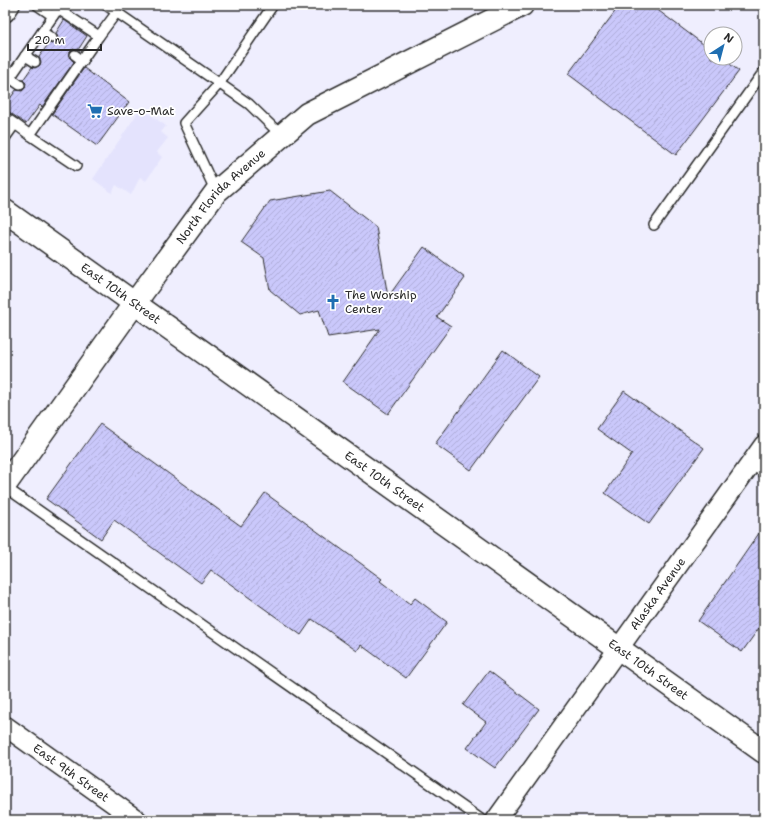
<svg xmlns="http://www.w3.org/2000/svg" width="769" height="825" font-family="'Shantell Sans',sans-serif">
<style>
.built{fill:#e4e3fd}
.building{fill:url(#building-hatch);stroke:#2b2b2b}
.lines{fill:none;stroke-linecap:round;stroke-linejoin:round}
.service-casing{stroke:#2b2b2b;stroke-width:12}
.minor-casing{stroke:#2b2b2b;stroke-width:22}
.secondary-casing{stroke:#2b2b2b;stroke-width:25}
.service{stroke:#fff;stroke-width:9}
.minor{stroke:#fff;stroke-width:19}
.secondary{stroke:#fff;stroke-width:22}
.labels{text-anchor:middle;stroke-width:3.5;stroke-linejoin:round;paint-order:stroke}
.poi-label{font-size:12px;fill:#2b2b2b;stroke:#fff;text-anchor:start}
.street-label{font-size:12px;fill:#2b2b2b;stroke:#fff}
</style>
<defs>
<pattern id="building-hatch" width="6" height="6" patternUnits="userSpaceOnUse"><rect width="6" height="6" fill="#cac8fb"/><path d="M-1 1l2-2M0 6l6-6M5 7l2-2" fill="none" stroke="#aeacd7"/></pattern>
</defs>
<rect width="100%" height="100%" fill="#efeefe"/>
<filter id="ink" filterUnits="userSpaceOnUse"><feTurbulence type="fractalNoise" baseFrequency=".025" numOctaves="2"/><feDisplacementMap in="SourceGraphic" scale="8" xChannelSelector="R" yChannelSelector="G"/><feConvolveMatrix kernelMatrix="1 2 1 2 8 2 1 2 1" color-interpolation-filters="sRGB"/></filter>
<g filter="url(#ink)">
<polygon class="built" points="141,108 166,126 161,132 168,138 157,152 162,157 146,181 140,177 131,195 116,185 112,193 93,179"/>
<g class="building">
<polygon points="620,5 651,5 711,50 711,58 722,58 739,71 676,155 568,74"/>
<polygon points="64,20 87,36 78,50 73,49 70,52 69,57 74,62 42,107 40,105 26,124 5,109 5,106 16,90 22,91 25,88 26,83 23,80 32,67 35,68 40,65 41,62 39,57 49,43 52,44 57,41 58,38 56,33"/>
<polygon points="84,68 129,102 97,146 52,114"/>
<polygon points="330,191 376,227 388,297 424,247 465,278 437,317 451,326 388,414 343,382 380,329 328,337 319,310 300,315 270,290 264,258 241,242 270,201"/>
<polygon points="503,350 539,377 471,470 435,444"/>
<polygon points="624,391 704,448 649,524 605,493 632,454 597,429"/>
<polygon points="100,424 241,526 265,493 382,579 380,581 410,604 415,598 447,622 406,678 361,645 357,651 312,619 301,635 211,570 201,583 114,520 101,539 46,499"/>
<polygon points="764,526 764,621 742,652 698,621"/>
<polygon points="489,671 539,709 495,768 467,748 486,722 463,705"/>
</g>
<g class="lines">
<defs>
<g id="service">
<polyline points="37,5 53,16"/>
<polyline points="106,5 249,104 282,136"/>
<polyline points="42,32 52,38"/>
<polyline points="99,36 117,12"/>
<polyline points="75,55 83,61"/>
<polyline points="25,56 35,62"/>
<polyline points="10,78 20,85"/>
<polyline points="5,85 58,9 99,36 30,135 76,166"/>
<polyline points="5,117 15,124 5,138"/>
<polyline points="15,124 30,135"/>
<polyline points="216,192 184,123 219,84 273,5"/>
<polyline points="654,225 764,71"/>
<polyline points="751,464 764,473"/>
<polyline points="5,487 482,820"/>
</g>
<g id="minor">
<polyline points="5,12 10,5"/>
<path id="s1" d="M5 726 137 820"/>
<path id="s2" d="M496 820 764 445"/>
</g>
<g id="secondary">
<path id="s3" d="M5 211 764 752"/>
<path id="s4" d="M5 485 134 304 216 192 307 114 522 5"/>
</g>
</defs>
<use href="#service" class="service-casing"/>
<use href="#minor" class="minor-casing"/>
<use href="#secondary" class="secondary-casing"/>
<use href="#service" class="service"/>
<use href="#minor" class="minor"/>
<use href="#secondary" class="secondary"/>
</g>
</g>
<defs>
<symbol id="supermarket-bare" viewBox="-9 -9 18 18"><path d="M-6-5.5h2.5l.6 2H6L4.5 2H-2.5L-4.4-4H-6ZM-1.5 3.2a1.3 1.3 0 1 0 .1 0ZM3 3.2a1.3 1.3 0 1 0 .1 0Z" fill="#1f6fb2" stroke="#fff" stroke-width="2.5" paint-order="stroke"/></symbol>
<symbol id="church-bare" viewBox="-9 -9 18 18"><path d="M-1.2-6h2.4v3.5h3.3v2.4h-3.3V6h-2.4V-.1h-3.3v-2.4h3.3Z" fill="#1f6fb2" stroke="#fff" stroke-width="2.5" paint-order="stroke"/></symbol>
</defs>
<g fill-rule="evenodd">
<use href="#supermarket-bare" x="84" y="100" width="22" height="22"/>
<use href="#church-bare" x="322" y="291" width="22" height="22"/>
</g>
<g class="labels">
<g class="poi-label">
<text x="107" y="115">Save-o-Mat</text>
<text x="345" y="299">The Worship<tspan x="345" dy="14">Center</tspan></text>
</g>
<g class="street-label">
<text dy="4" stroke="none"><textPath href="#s4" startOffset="361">North Florida Avenue</textPath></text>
<text dy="4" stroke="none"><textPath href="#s3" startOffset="142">East 10th Street</textPath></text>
<text dy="4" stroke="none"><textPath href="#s3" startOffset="466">East 10th Street</textPath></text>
<text dy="4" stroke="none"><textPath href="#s2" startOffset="278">Alaska Avenue</textPath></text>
<text dy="4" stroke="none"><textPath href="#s3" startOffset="790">East 10th Street</textPath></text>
<text dy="4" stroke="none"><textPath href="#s1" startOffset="81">East 9th Street</textPath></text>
</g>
</g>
<rect width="769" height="825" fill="none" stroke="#fff" stroke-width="20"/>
<rect x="10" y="10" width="749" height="805" fill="none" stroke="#2b2b2b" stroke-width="1.5" filter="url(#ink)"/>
<g transform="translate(723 46) rotate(36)"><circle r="19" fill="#ffffff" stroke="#aaaaaa"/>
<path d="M0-3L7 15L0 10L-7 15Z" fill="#1f6fb2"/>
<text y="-6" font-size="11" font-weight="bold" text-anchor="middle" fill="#2b2b2b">N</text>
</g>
<path d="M28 44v6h73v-6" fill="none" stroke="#2b2b2b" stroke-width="2"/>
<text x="34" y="44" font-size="12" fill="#2b2b2b" stroke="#ffffff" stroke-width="3" paint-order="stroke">20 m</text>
</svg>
